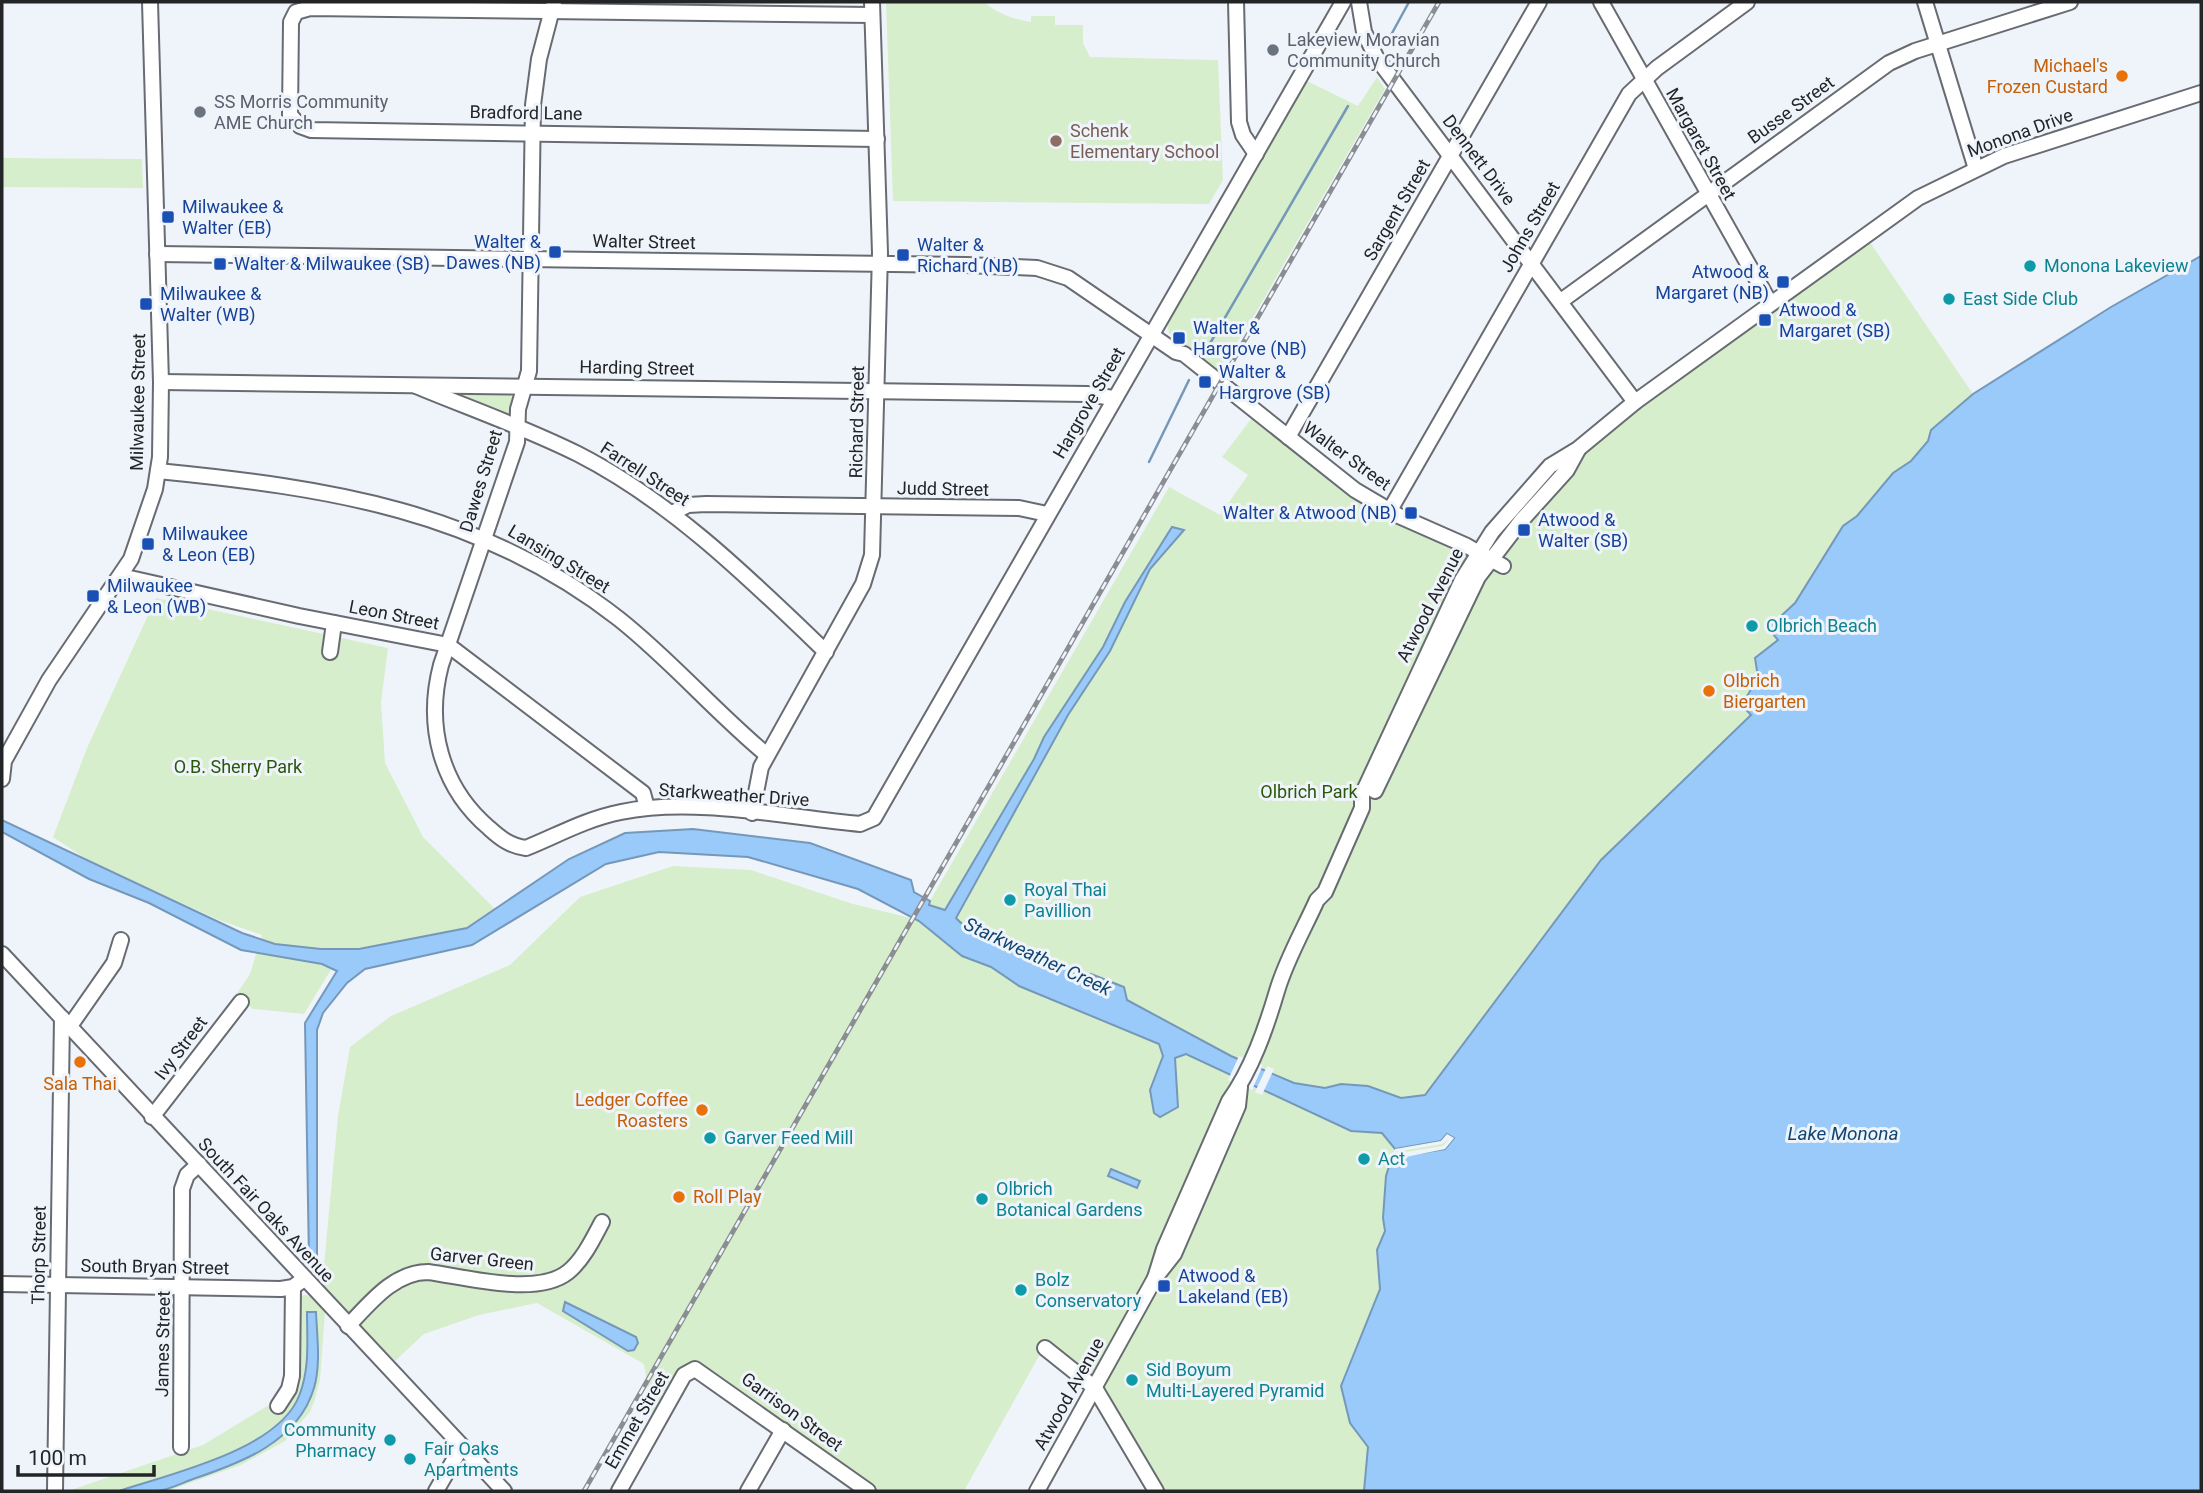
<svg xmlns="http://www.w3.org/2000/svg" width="2203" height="1493" font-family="Roboto,sans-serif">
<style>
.green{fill:#d6eecb}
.water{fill:#99caf9;stroke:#7598ba;stroke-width:2}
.pier{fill:#eff4fb}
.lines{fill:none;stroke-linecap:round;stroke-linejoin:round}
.stream{stroke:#7598ba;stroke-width:2.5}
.minor-casing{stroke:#686c72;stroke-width:18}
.minor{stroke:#fff;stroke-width:14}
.rail-casing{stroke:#8a8e92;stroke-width:5}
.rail{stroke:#eff4fb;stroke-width:2.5;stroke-dasharray:8;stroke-linecap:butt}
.worship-dot{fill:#6b7280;stroke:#eff4fb;stroke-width:2.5}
.food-dot{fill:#e8710a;stroke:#eff4fb;stroke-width:2.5}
.education-dot{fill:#8d6e63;stroke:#eff4fb;stroke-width:2.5}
.transit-dot{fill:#1a4fb4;stroke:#eff4fb;stroke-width:2.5}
.culture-dot{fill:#0f9aa8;stroke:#eff4fb;stroke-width:2.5}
.labels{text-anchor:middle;stroke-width:6;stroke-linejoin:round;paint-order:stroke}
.worship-label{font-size:18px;fill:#5b616d;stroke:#eff4fb;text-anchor:start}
.food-label{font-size:18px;fill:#c56008;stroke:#eff4fb;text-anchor:end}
.street-label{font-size:18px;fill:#222426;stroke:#eff4fb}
.education-label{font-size:18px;fill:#785e54;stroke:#eff4fb;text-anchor:start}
.transit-label{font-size:18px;fill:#164399;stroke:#eff4fb;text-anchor:start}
.culture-label{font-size:18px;fill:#0d838f;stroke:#eff4fb;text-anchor:start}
.park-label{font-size:18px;fill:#2a580a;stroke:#eff4fb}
.water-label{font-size:19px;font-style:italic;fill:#104571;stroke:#eff4fb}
</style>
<rect width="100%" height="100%" fill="#eff4fb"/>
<g class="green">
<path d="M886 2H984C998 14 1013 19 1031 22V16H1055V25H1083V43L1090 57 1218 60 1223 180 1209 204 893 201Z"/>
<polygon points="1377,77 1385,89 1251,321 1217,372 1169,333 1167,324 1307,81 1358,106"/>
<polygon points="2,158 142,159 143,188 2,187"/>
<path d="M1865 235 1973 394 1931 430 1928 441 1911 461 1893 473 1857 516 1843 526 1795 603 1769 628 1779 640 1755 659 1758 677 1742 705 1752 714 1601 860 1509 981 1447 1134 1454 1138 1383 1218C1386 1233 1380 1236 1377 1249 1374 1263 1383 1279 1379 1292 1360 1356 1318 1384 1368 1447L1364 1491H1156L1095 1388 1083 1385 1040 1354 964 1491H868L695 1369 654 1429 644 1364 537 1303 479 1315 424 1334 395 1361 322 1286 338 1116 350 1047 391 1016 510 965 580 897 673 866 751 870 853 904 919 920 1169 487 1220 515 1248 475 1222 457 1252 418 1356 500 1452 547 1488 571 1578 449Z"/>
<polygon points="452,392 506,392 512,397 510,413 506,415"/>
<polygon points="156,598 388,648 381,702 385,763 423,837 495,909 467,928 359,949 338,958 304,1014 253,1009 236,995 250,974 262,935 219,920 89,861 53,837 87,748"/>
<polygon points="304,1295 311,1296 325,1312 320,1380 315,1399 310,1412 285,1441 241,1465 167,1491 68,1491 203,1445 277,1400 286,1405 299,1298"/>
</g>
<g class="water">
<path d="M2201 256V1491H1364L1368 1447 1350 1423 1341 1386 1380 1289 1377 1250 1385 1231 1383 1218 1386 1176 1391 1160 1395 1157 1445 1149 1454 1138 1447 1134 1441 1141 1395 1149 1382 1133 1351 1131 1186 1054 1175 1058 1178 1107 1160 1117 1154 1113 1150 1090 1163 1056 1159 1044 1019 986 991 967 962 956 919 921 858 889 748 857 659 852 606 864 472 945 365 969 347 983 323 1013 317 1030V1261L309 1260 305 1023 337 971 322 964 241 950 149 903 89 879 2 832V820L242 933 275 944 321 949H359L467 928 569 859 625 833 693 829 810 843 911 880 914 892 930 901 929 905 945 910 1034 759 1044 737 1103 647 1125 602 1172 527 1184 530 1150 569 1110 651 1068 715 956 918C971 935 991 934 1012 941 1037 949 1061 968 1085 980L1091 974 1124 987 1127 1000 1231 1056 1294 1083 1325 1088 1341 1084 1368 1086 1401 1098 1425 1095 1601 860 1751 715 1742 705 1758 677 1755 658 1778 640 1768 628 1795 603 1843 526 1857 516 1893 473 1911 461 1928 441 1931 430 1973 394 2111 307Z"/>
<polygon points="1111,1169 1140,1181 1137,1188 1108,1176"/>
<polygon points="565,1302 636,1337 638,1343 634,1350 628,1351 563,1311"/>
<path d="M307 1312H316C317 1336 321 1364 314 1388 298 1442 241 1463 193 1479 182 1483 169 1490 157 1491 145 1493 132 1491 119 1491 170 1474 278 1450 299 1396 310 1369 307 1340 307 1312Z"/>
</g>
<g class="pier">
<polygon points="1239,1056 1263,1065 1252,1090 1228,1080"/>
<polygon points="1267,1066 1274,1069 1262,1095 1255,1092"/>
<polygon points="1447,1134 1454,1138 1445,1149 1391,1160 1394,1154 1443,1146 1449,1139 1442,1144 1394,1152 1395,1149 1441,1141"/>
</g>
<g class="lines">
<g class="stream">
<polyline points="1391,35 1409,2"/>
<polyline points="1205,352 1348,106"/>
<polyline points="1149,462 1189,380"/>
</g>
<defs>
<g id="minor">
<path d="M554 2 539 59 533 105 529 371 518 409 517 442 441 665C425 726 441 787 489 828 500 838 510 846 526 848 558 835 586 819 621 812 695 797 784 817 860 824L874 818 1343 2"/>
<polyline points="1236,2 1239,122 1243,135 1256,154"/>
<polyline points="1359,2 1364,32 1376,57 1635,402"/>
<polyline points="1601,2 1770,303"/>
<polyline points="1925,2 1976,169"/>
<polyline points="872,15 310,8 296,12 291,22 290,115 300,126 311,130 877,139"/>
<polyline points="157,254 966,265 1037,268 1068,278 1176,352 1184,354 1355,490 1399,516 1467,546 1503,566"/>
<polyline points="1561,301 1889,63 1915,51 2070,2"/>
<polyline points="161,382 1087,394 1113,398"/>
<path d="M416 386C469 408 526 428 578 454 672 502 750 579 826 652"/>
<polyline points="1288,437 1539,2"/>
<path d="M158 471C329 488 479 510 619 619 672 661 715 712 767 755"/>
<polyline points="1390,510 1629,94 1657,68 1747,2"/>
<polyline points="672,513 688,505 706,504 1019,508 1047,514"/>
<polyline points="121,576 299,616 448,645 643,793 647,808"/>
<polyline points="330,652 334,623"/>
<polyline points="2,779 4,761 49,680 131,559 155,489 160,457 161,382 150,2"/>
<polyline points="1375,791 1478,577 1521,521 1567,470 1578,450"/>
<polyline points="752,813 761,767 863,584 872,555 880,253 872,2"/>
<polyline points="2,954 504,1491"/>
<polyline points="70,1026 114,963 121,940"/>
<polyline points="152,1117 241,1002"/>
<path d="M1155 1278 1164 1249 1229 1101C1252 1069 1266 1028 1277 991 1286 960 1304 929 1317 900L1325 892 1362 808V795L1462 580 1492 532 1550 466 1578 449 1635 402 1918 198 2004 156 2201 93"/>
<polyline points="2,1284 281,1289 293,1287 304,1279"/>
<path d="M348 1326C370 1303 394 1272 428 1272 466 1277 537 1297 568 1272 583 1260 593 1239 602 1222"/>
<polyline points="1045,1348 1095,1388 1156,1491"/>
<polyline points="278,1406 289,1389 292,1376 293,1287"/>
<polyline points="181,1447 182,1189 187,1175 199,1164"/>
<polyline points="55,1491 62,1018"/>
<polyline points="436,1491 462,1446"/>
<polyline points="619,1491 684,1375 695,1369 868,1491"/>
<polyline points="748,1491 783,1430"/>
<polyline points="1037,1491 1155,1278 1174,1254 1238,1106 1240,1087"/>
</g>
</defs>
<use href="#minor" class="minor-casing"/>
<use href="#minor" class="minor"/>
<defs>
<polyline id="rail" points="584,1491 1439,2"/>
</defs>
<use href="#rail" class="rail-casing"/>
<use href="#rail" class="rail"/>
</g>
<g class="worship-dot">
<circle cx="1273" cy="50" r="7"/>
<circle cx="200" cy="112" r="7"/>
</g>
<g class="food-dot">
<circle cx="2122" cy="76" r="7"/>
<circle cx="1709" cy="691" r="7"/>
<circle cx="80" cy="1062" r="7"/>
<circle cx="702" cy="1110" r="7"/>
<circle cx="679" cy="1197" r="7"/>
</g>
<circle class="education-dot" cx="1056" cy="141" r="7"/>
<g class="transit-dot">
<rect x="161" y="210" width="14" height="14" rx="3.5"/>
<rect x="548" y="245" width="14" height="14" rx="3.5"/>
<rect x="896" y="248" width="14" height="14" rx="3.5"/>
<rect x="213" y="257" width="14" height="14" rx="3.5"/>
<rect x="1776" y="275" width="14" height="14" rx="3.5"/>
<rect x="139" y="297" width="14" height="14" rx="3.5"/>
<rect x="1758" y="313" width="14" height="14" rx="3.5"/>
<rect x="1172" y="331" width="14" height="14" rx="3.5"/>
<rect x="1198" y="375" width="14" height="14" rx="3.5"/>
<rect x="1404" y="506" width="14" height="14" rx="3.5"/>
<rect x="1517" y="523" width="14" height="14" rx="3.5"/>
<rect x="141" y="537" width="14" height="14" rx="3.5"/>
<rect x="86" y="589" width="14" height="14" rx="3.5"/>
<rect x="1157" y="1279" width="14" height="14" rx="3.5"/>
</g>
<g class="culture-dot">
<circle cx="2030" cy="266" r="7"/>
<circle cx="1949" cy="299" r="7"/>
<circle cx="1752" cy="626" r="7"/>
<circle cx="1010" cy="900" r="7"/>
<circle cx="710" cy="1138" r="7"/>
<circle cx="1364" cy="1159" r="7"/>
<circle cx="982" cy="1199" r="7"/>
<circle cx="1021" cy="1290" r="7"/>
<circle cx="1132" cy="1380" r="7"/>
<circle cx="390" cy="1440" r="7"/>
<circle cx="410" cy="1459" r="7"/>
</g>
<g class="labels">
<g class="worship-label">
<text x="1287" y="46">Lakeview Moravian<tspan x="1287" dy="21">Community Church</tspan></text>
<text x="214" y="108">SS Morris Community<tspan x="214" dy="21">AME Church</tspan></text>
</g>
<g class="food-label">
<text x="2108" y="72">Michael's<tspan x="2108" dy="21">Frozen Custard</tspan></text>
<text x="1723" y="687" text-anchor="start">Olbrich<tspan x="1723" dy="21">Biergarten</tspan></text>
<text x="80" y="1090" text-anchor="middle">Sala Thai</text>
<text x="688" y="1106">Ledger Coffee<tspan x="688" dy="21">Roasters</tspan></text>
<text x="693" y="1203" text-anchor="start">Roll Play</text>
</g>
<g class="street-label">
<text transform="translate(1791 110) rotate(-36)" y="6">Busse Street</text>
<text transform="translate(526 113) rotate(1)" y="6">Bradford Lane</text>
<text transform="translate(2020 133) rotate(-20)" y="6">Monona Drive</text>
<text transform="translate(1701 144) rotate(61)" y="6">Margaret Street</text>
<text transform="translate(1479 160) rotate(53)" y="6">Dennett Drive</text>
<text transform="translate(1397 210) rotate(-60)" y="6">Sargent Street</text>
<text transform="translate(1530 227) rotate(-60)" y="6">Johns Street</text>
<text transform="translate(644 242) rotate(1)" y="6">Walter Street</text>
<text transform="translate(637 368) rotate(1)" y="6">Harding Street</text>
<text transform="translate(138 402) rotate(-89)" y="6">Milwaukee Street</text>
<text transform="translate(1089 403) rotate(-60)" y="6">Hargrove Street</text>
<text transform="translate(857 422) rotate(-89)" y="6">Richard Street</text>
<text transform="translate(1347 456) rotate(36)" y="6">Walter Street</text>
<text transform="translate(645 474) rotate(33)" y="6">Farrell Street</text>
<text transform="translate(481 481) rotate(-73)" y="6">Dawes Street</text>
<text transform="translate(943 489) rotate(1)" y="6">Judd Street</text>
<text transform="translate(559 559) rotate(31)" y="6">Lansing Street</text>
<text transform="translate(1430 605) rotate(-63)" y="6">Atwood Avenue</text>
<text transform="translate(394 615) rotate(11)" y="6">Leon Street</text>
<text transform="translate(734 795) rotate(4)" y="6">Starkweather Drive</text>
<text transform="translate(181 1048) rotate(-53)" y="6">Ivy Street</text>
<text transform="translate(266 1210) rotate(47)" y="6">South Fair Oaks Avenue</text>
<text transform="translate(39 1255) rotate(-89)" y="6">Thorp Street</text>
<text transform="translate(482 1259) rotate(6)" y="6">Garver Green</text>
<text transform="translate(155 1267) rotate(1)" y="6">South Bryan Street</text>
<text transform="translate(163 1344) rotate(-89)" y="6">James Street</text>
<text transform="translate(1069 1394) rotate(-61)" y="6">Atwood Avenue</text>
<text transform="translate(792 1412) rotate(36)" y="6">Garrison Street</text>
<text transform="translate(637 1420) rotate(-60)" y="6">Emmet Street</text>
</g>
<g class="education-label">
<text x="1070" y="137">Schenk<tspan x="1070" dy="21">Elementary School</tspan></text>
</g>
<g class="transit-label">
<text x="182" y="213">Milwaukee &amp;<tspan x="182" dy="21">Walter (EB)</tspan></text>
<text x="541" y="248" text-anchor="end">Walter &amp;<tspan x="541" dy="21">Dawes (NB)</tspan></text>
<text x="917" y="251">Walter &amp;<tspan x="917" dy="21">Richard (NB)</tspan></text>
<text x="234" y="270">Walter &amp; Milwaukee (SB)</text>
<text x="1769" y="278" text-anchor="end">Atwood &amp;<tspan x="1769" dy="21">Margaret (NB)</tspan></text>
<text x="160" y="300">Milwaukee &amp;<tspan x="160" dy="21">Walter (WB)</tspan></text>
<text x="1779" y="316">Atwood &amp;<tspan x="1779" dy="21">Margaret (SB)</tspan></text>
<text x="1193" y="334">Walter &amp;<tspan x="1193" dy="21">Hargrove (NB)</tspan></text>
<text x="1219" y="378">Walter &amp;<tspan x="1219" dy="21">Hargrove (SB)</tspan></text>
<text x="1397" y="519" text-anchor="end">Walter &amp; Atwood (NB)</text>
<text x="1538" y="526">Atwood &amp;<tspan x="1538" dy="21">Walter (SB)</tspan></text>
<text x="162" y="540">Milwaukee<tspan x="162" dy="21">&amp; Leon (EB)</tspan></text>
<text x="107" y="592">Milwaukee<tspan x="107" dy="21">&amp; Leon (WB)</tspan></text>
<text x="1178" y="1282">Atwood &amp;<tspan x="1178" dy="21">Lakeland (EB)</tspan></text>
</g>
<g class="culture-label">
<text x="2044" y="272">Monona Lakeview</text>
<text x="1963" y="305">East Side Club</text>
<text x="1766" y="632">Olbrich Beach</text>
<text x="1024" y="896">Royal Thai<tspan x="1024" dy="21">Pavillion</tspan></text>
<text x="724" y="1144">Garver Feed Mill</text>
<text x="1378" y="1165">Act</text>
<text x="996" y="1195">Olbrich<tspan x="996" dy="21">Botanical Gardens</tspan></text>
<text x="1035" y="1286">Bolz<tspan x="1035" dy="21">Conservatory</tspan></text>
<text x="1146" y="1376">Sid Boyum<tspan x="1146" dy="21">Multi-Layered Pyramid</tspan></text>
<text x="376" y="1436" text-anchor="end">Community<tspan x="376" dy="21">Pharmacy</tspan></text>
<text x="424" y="1455">Fair Oaks<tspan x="424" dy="21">Apartments</tspan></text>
</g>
<g class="park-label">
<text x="238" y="773">O.B. Sherry Park</text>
<text x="1309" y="798">Olbrich Park</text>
</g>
<g class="water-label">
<text transform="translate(1038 956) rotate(25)" y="7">Starkweather Creek</text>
<text x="1843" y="1140">Lake Monona</text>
</g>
</g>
<rect width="2203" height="1493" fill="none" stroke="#222426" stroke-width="7"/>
<path d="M18 1465v10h136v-10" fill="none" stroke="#222426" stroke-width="3.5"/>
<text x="28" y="1465" font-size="21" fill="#222426" stroke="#eff4fb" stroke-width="5" paint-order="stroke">100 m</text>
</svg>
